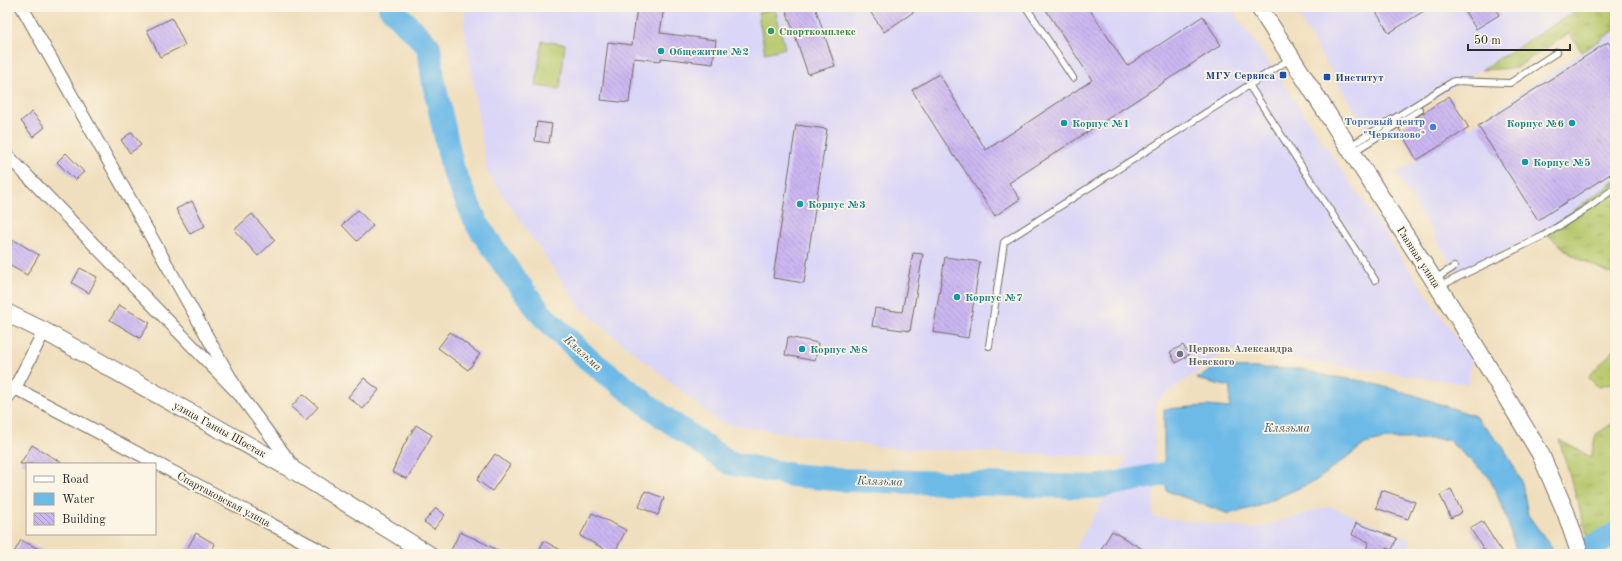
<svg xmlns="http://www.w3.org/2000/svg" width="1622" height="561" font-family="'Old Standard TT',serif">
<style>
.built{fill:#dad6f7}
.grass{fill:url(#grass-tufts);stroke:#707a4c}
.pitch{fill:#b6c86c;stroke:#707a4c}
.water{fill:#6dbae7;stroke:#4c7289}
.lines{fill:none;stroke-linecap:round;stroke-linejoin:round}
.river{stroke:#6dbae7;stroke-width:24}
.building{fill:url(#building-back-hatch)}
.service-casing{stroke:#706a5e;stroke-width:8}
.minor-casing{stroke:#706a5e;stroke-width:14}
.secondary-casing{stroke:#706a5e;stroke-width:19}
.service{stroke:#fff;stroke-width:6}
.minor{stroke:#fff;stroke-width:12}
.secondary{stroke:#fff;stroke-width:17}
.leisure-dot{fill:#2e9e5b;stroke:#fcf5e5;stroke-width:1.5}
.culture-dot{fill:#0f9aa8;stroke:#fcf5e5;stroke-width:1.5}
.transit-dot{fill:#1a4fb4;stroke:#fcf5e5;stroke-width:1.5}
.shop-dot{fill:#3f7fe0;stroke:#fcf5e5;stroke-width:1.5}
.worship-dot{fill:#6b7280;stroke:#fcf5e5;stroke-width:1.5}
.labels{text-anchor:middle;stroke-width:3.5;stroke-linejoin:round;paint-order:stroke}
.leisure-label{font-size:11px;font-weight:bold;fill:#27864d;stroke:#fcf5e5;text-anchor:start}
.culture-label{font-size:11px;font-weight:bold;fill:#0d838f;stroke:#fcf5e5;text-anchor:start}
.transit-label{font-size:11px;font-weight:bold;fill:#164399;stroke:#fcf5e5;text-anchor:end}
.shop-label{font-size:11px;font-weight:bold;fill:#366cbe;stroke:#fcf5e5;text-anchor:end}
.street-label{font-size:11px;fill:#2b2b2b;stroke:#fcf5e5}
.worship-label{font-size:11px;font-weight:bold;fill:#5b616d;stroke:#fcf5e5;text-anchor:start}
.water-label{font-size:12px;font-style:italic;fill:#3f5663;stroke:#fcf5e5}
</style>
<defs>
<pattern id="grass-tufts" width="24" height="20" patternUnits="userSpaceOnUse"><rect width="24" height="20" fill="#b6c86c"/><path d="M3 7l-1-3M5 7V3M7 7l1-3M15 17l-1-3M17 17v-4M19 17l1-3" fill="none" stroke="#94a359"/></pattern>
<pattern id="building-back-hatch" width="6" height="6" patternUnits="userSpaceOnUse"><rect width="6" height="6" fill="#ccb7f2"/><path d="M-1 5l2 2M0 0l6 6M5-1l2 2" fill="none" stroke="#a695c4"/></pattern>
</defs>
<rect width="100%" height="100%" fill="#fcf5e5"/>
<filter id="ink" filterUnits="userSpaceOnUse"><feTurbulence type="fractalNoise" baseFrequency=".025" numOctaves="2"/><feDisplacementMap in="SourceGraphic" scale="8" xChannelSelector="R" yChannelSelector="G"/><feConvolveMatrix kernelMatrix="1 2 1 2 8 2 1 2 1" color-interpolation-filters="sRGB"/></filter>
<filter id="wash" filterUnits="userSpaceOnUse"><feTurbulence type="fractalNoise" baseFrequency=".012" numOctaves="4" result="noise"/><feDisplacementMap in="SourceGraphic" scale="16" xChannelSelector="R" yChannelSelector="G"/><feGaussianBlur stdDeviation="0.9" result="paint"/><feColorMatrix in="noise" values="0 0 0 0 0 0 0 0 0 0 0 0 0 0 0 0 0 1.4 0 .05"/><feComposite in="paint" operator="in"/></filter>
<g filter="url(#wash)">
<rect width="100%" height="100%" fill="#f0dfbe"/>
<g class="built">
<polygon points="466,7 1231,7 1471,360 1468,384 1229,350 1156,401 1153,517 1254,529 1330,506 1411,540 1405,554 1072,554 1127,458 890,448 720,423 581,309 487,172 464,26"/>
<polygon points="1293,7 1582,7 1371,138"/>
<polygon points="1615,30 1615,181 1544,232 1457,273 1396,173 1469,128"/>
</g>
<g class="grass">
<polygon points="1582,7 1615,7 1615,30 1582,52 1569,33 1516,68 1481,70"/>
<polygon points="1615,181 1615,298 1613,275 1572,255 1544,232"/>
<polygon points="1615,349 1615,383 1598,387 1588,377"/>
<polygon points="1615,422 1615,530 1591,547 1559,440 1591,457 1596,434"/>
</g>
<g class="pitch">
<polygon points="775,9 785,48 765,53 758,13"/>
<polygon points="542,41 565,44 560,89 536,86"/>
</g>
<g class="water">
<polygon points="1217,367 1302,369 1327,376 1363,381 1414,395 1475,416 1503,447 1513,465 1522,483 1528,515 1553,549 1565,554 1517,553 1505,513 1489,477 1447,439 1386,439 1365,444 1315,481 1259,506 1229,514 1167,491 1164,454 1164,409 1207,406 1230,408 1230,387 1196,379"/>
<polygon points="1615,530 1615,541 1591,547"/>
</g>
<g class="lines">
<g class="river">
<polyline points="390,7 429,47 433,79 453,170 477,224 508,270 542,315 588,359 666,419 729,463 792,475 844,480 1096,487 1196,468"/>
<polyline points="1581,554 1591,547 1615,534"/>
</g>
</g>
<g id="blocks">
<g class="building">
<polygon points="637,7 664,7 660,33 716,40 713,64 661,58 661,61 634,58 629,103 601,100 608,42 632,45"/>
<polygon points="785,7 815,7 835,66 808,74"/>
<polygon points="867,7 921,7 884,32"/>
<polygon points="1044,7 1088,7 1127,66 1203,16 1221,45 1009,183 1020,199 995,216 955,156 954,157 912,90 939,74 986,150 1092,80"/>
<polygon points="1373,7 1430,7 1389,33"/>
<polygon points="1462,7 1495,7 1499,15 1476,29"/>
<polygon points="172,18 185,45 160,57 147,30"/>
<polygon points="1608,42 1615,52 1615,171 1538,220 1478,126"/>
<polygon points="1449,96 1469,128 1417,160 1399,129"/>
<polygon points="32,112 45,127 33,137 21,121"/>
<polygon points="537,122 552,124 549,143 535,141"/>
<polygon points="796,125 827,129 804,283 773,278"/>
<polygon points="132,132 141,145 130,153 121,140"/>
<polygon points="66,153 84,172 75,180 57,162"/>
<polygon points="192,201 205,226 190,234 176,209"/>
<polygon points="358,210 373,226 357,241 342,225"/>
<polygon points="252,214 275,240 258,256 234,230"/>
<polygon points="14,240 39,255 27,275 7,264 7,252"/>
<polygon points="913,253 923,254 910,331 872,326 875,308 902,312"/>
<polygon points="945,257 980,262 968,338 933,332"/>
<polygon points="80,268 97,277 89,293 72,283"/>
<polygon points="119,305 150,323 140,338 110,320"/>
<polygon points="450,332 480,354 468,370 438,348"/>
<polygon points="788,337 818,343 815,361 785,355"/>
<polygon points="1183,345 1189,355 1176,363 1170,352"/>
<polygon points="364,378 379,390 363,409 348,397"/>
<polygon points="303,394 318,407 306,420 291,407"/>
<polygon points="416,425 432,435 407,479 392,472 404,445"/>
<polygon points="32,445 64,464 20,464"/>
<polygon points="495,454 510,465 492,491 477,480"/>
<polygon points="1451,489 1462,512 1451,518 1440,495"/>
<polygon points="1382,490 1415,502 1408,519 1376,508"/>
<polygon points="645,491 664,498 658,515 639,507"/>
<polygon points="436,508 445,515 434,529 424,522"/>
<polygon points="592,513 626,530 614,554 580,536"/>
<polygon points="1482,521 1503,554 1487,554 1470,528"/>
<polygon points="1356,523 1397,538 1392,550 1386,548 1384,554 1364,554 1369,542 1352,535"/>
<polygon points="1112,531 1151,554 1098,554"/>
<polygon points="460,532 482,542 504,554 459,554 451,550"/>
<polygon points="196,533 215,544 210,554 184,554"/>
<polygon points="21,540 49,554 13,554"/>
<polygon points="544,541 568,554 537,554"/>
</g>
</g>
</g>
<g filter="url(#ink)">
<use href="#blocks" fill-opacity="0" stroke="#706a5e" stroke-width="1"/>
<g class="lines">
<defs>
<g id="service">
<polyline points="1026,7 1073,78"/>
<polyline points="1249,85 1375,280"/>
<polyline points="1350,146 1454,81 1510,83 1557,52"/>
<polyline points="1353,152 1420,110"/>
<polyline points="1435,279 1454,267"/>
<polyline points="1440,286 1543,236 1589,207 1615,188"/>
<polyline points="989,346 1004,242 1290,59"/>
</g>
<g id="minor">
<polyline points="22,7 240,395"/>
<polyline points="7,155 240,395 296,470"/>
<polyline points="15,388 327,554"/>
<polyline points="7,398 15,388 44,331"/>
</g>
<g id="secondary">
<polyline points="1259,7 1462,324 1540,453 1566,513 1580,554"/>
<polyline points="7,313 44,331 298,473 428,554"/>
</g>
</defs>
<use href="#service" class="service-casing"/>
<use href="#minor" class="minor-casing"/>
<use href="#secondary" class="secondary-casing"/>
<use href="#service" class="service"/>
<use href="#minor" class="minor"/>
<use href="#secondary" class="secondary"/>
</g>
</g>
<circle class="leisure-dot" cx="771" cy="31" r="4"/>
<g class="culture-dot">
<circle cx="661" cy="51" r="4"/>
<circle cx="1064" cy="123" r="4"/>
<circle cx="1572" cy="123" r="4"/>
<circle cx="1525" cy="162" r="4"/>
<circle cx="800" cy="204" r="4"/>
<circle cx="957" cy="297" r="4"/>
<circle cx="802" cy="349" r="4"/>
</g>
<g class="transit-dot">
<rect x="1279" y="71" width="8" height="8" rx="2"/>
<rect x="1323" y="73" width="8" height="8" rx="2"/>
</g>
<circle class="shop-dot" cx="1433" cy="127" r="4"/>
<circle class="worship-dot" cx="1180" cy="354" r="4"/>
<g class="labels">
<g class="leisure-label">
<text x="779" y="35">Спорткомплекс</text>
</g>
<g class="culture-label">
<text x="669" y="55">Общежитие №2</text>
<text x="1072" y="127">Корпус №1</text>
<text x="1564" y="127" text-anchor="end">Корпус №6</text>
<text x="1533" y="166">Корпус №5</text>
<text x="808" y="208">Корпус №3</text>
<text x="965" y="301">Корпус №7</text>
<text x="810" y="353">Корпус №8</text>
</g>
<g class="transit-label">
<text x="1275" y="79">МГУ Сервиса</text>
<text x="1335" y="81" text-anchor="start">Институт</text>
</g>
<g class="shop-label">
<text x="1425" y="125">Торговый центр<tspan x="1425" dy="13">"Черкизово"</tspan></text>
</g>
<g class="street-label">
<text transform="translate(1419 257) rotate(57)" y="4">Главная улица</text>
<text transform="translate(220 429) rotate(29)" y="4">улица Ганны Шостак</text>
<text transform="translate(224 499) rotate(28)" y="4">Спартаковская улица</text>
</g>
<g class="worship-label">
<text x="1188" y="352">Церковь Александра<tspan x="1188" dy="13">Невского</tspan></text>
</g>
<g class="water-label">
<text transform="translate(583 353) rotate(42)" y="4">Клязьма</text>
<text x="1287" y="432">Клязьма</text>
<text transform="translate(880 481) rotate(2)" y="4">Клязьма</text>
</g>
</g>
<rect width="1622" height="561" fill="none" stroke="#fcf5e5" stroke-width="24"/>
<rect x="26" y="463" width="130" height="72" fill="#fcf5e5" stroke="#a8a49b"/>
<rect x="34" y="476" width="20" height="6" fill="#ffffff" stroke="#a8a49b"/>
<text x="62" y="483" font-size="12" fill="#2b2b2b">Road</text>
<rect x="34" y="493" width="20" height="12" fill="#6dbae7" stroke="#a8a49b"/>
<text x="62" y="503" font-size="12" fill="#2b2b2b">Water</text>
<rect x="34" y="513" width="20" height="12" fill="url(#building-back-hatch)" stroke="#a8a49b"/>
<text x="62" y="523" font-size="12" fill="#2b2b2b">Building</text>
<path d="M1468 44v6h102v-6" fill="none" stroke="#2b2b2b" stroke-width="2"/>
<text x="1474" y="44" font-size="12" fill="#2b2b2b" stroke="#fcf5e5" stroke-width="3" paint-order="stroke">50 m</text>
</svg>
